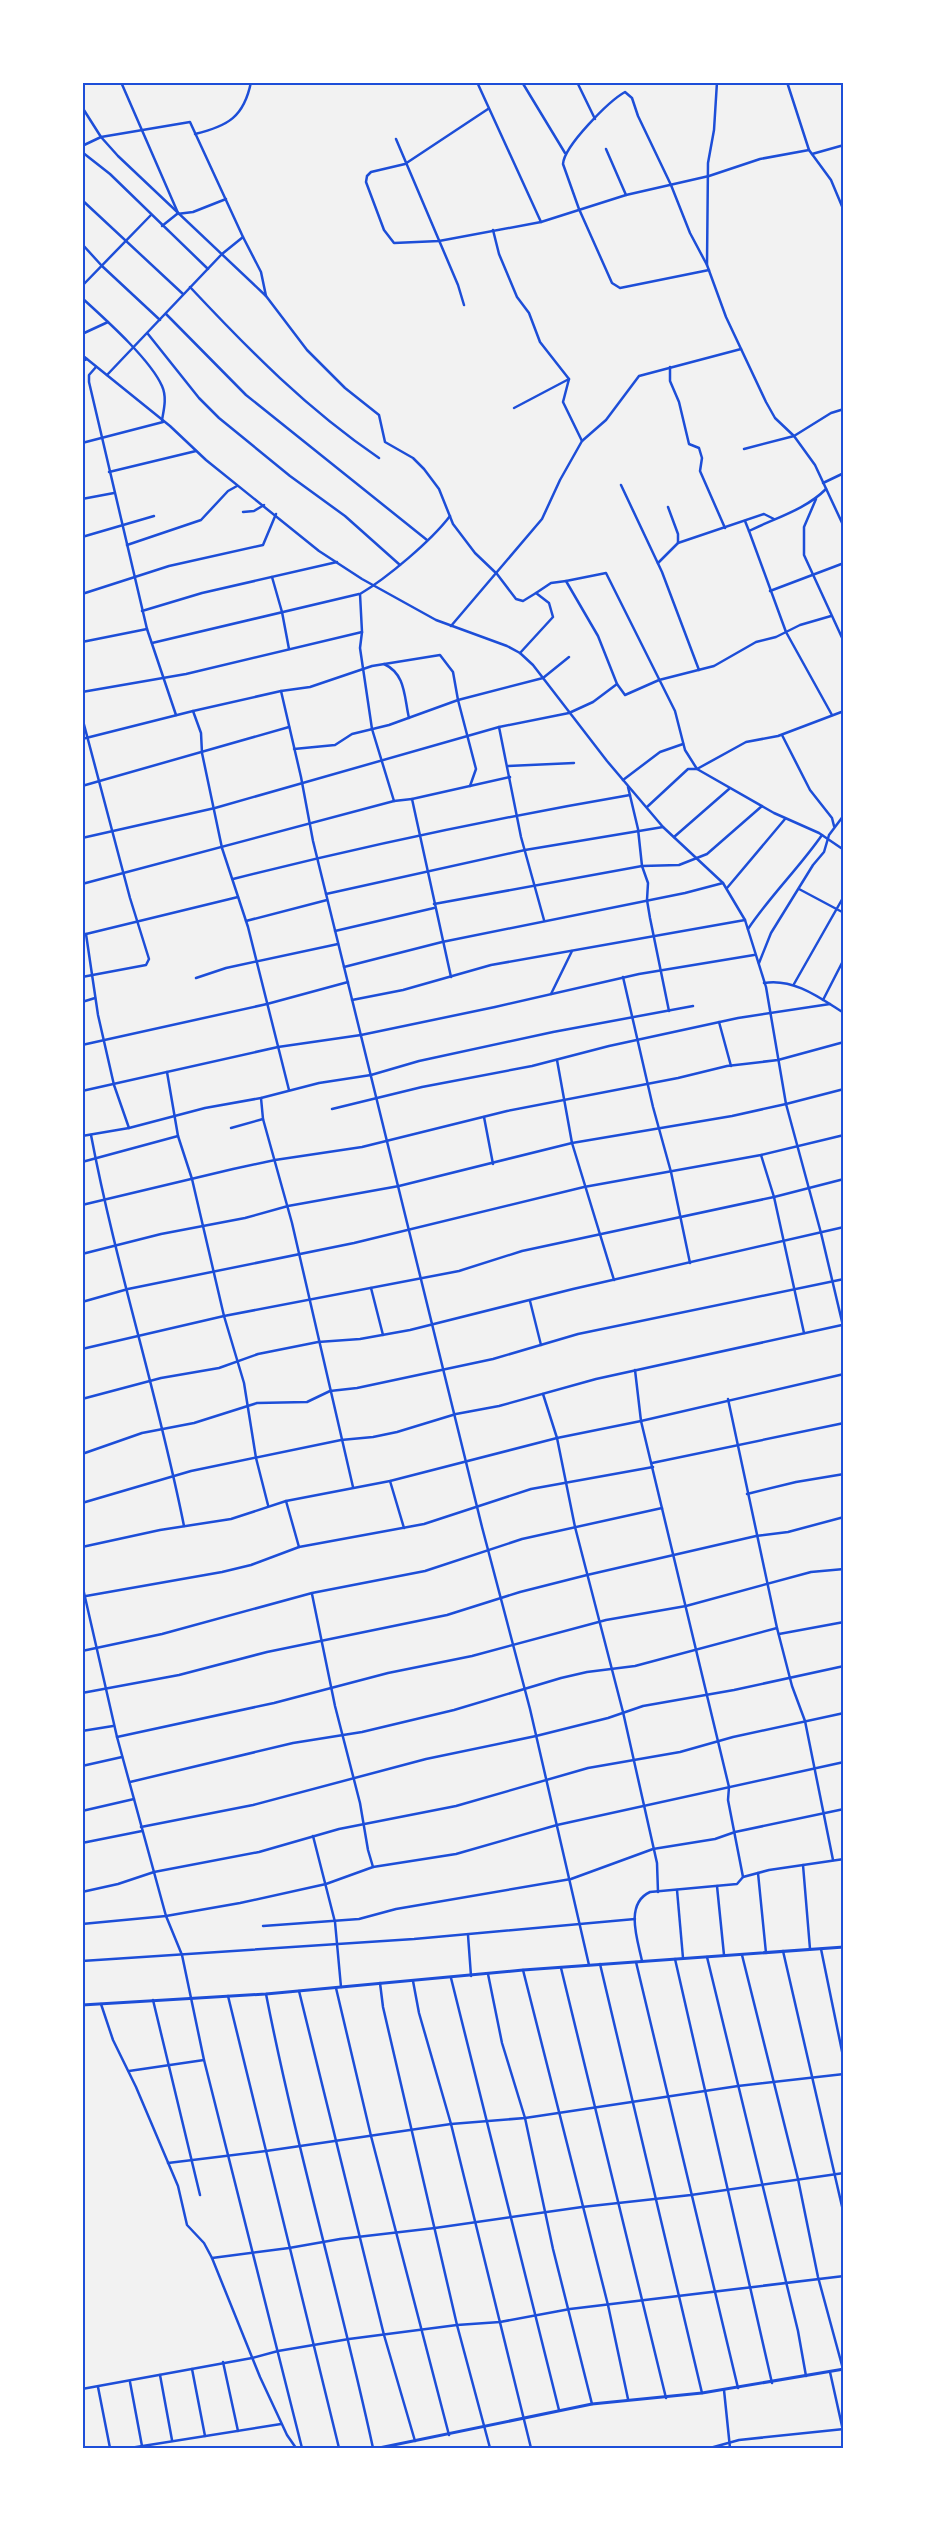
<svg xmlns="http://www.w3.org/2000/svg" width="926" height="2531" font-family="Ubuntu,sans-serif">
<style>
.lines{fill:none;stroke-linecap:round;stroke-linejoin:round}
.minor{stroke:#1d4ed8;stroke-width:2.5}
.tertiary{stroke:#1d4ed8;stroke-width:3}
.neatline{fill:none;stroke:#1d4ed8;stroke-width:2}
</style>
<rect width="100%" height="100%" fill="#f2f2f2"/>
<g class="lines">
<g class="minor">
<polyline points="121,82 178,213"/>
<polyline points="477,82 541,222"/>
<polyline points="522,82 565,153"/>
<polyline points="577,82 595,119"/>
<polyline points="717,82 714,130 708,163 707,265 726,317 766,402 775,418 794,436 815,465 844,527"/>
<polyline points="787,82 809,150 831,180 844,211"/>
<polyline points="82,107 101,137 118,156 266,296 307,350 345,388 379,415 385,442 413,458 424,469 439,489 453,524 475,553 497,574 516,599 523,601 536,593 549,603 553,617 520,653"/>
<polyline points="488,109 405,164 371,172 367,176 366,182 384,230 394,243 439,241 541,222 626,195 709,176 760,159 809,150"/>
<path d="M195 134C228 126 244 117 251 82"/>
<polyline points="396,139 458,285 464,305"/>
<polyline points="82,146 101,137 190,122 243,237"/>
<polyline points="606,149 626,195"/>
<polyline points="82,152 110,174 208,269"/>
<polyline points="812,154 844,145"/>
<polyline points="82,200 183,294"/>
<polyline points="162,226 177,214 193,212 226,199"/>
<polyline points="493,230 499,254 517,297 529,313 540,342 569,379 563,402 582,441"/>
<polyline points="82,244 102,266 160,320"/>
<path d="M707 265 690 233 671 185 638 116 632 98 625 92C609 101 564 146 563 164L579 209 612 283 620 288 709 270"/>
<polyline points="82,286 151,215"/>
<path d="M190 287C250 351 307 409 379 458"/>
<path d="M82 298C105 319 150 359 162 386 167 397 164 409 162 420"/>
<polyline points="166,314 246,395 427,540"/>
<polyline points="82,334 108,322"/>
<polyline points="148,334 199,398 219,418 290,476 345,516 400,565"/>
<polyline points="82,355 170,426 206,460 319,551 362,579 436,620 507,646 520,653 533,665 607,761 663,827 723,883 745,920 766,987 786,1104 821,1233 844,1330"/>
<polyline points="82,361 87,359"/>
<polyline points="96,367 89,375 89,382 147,629 176,715"/>
<polyline points="670,367 670,381 679,402 689,444 699,448 702,458 700,471 725,528"/>
<polyline points="107,375 222,254 243,237 261,272 266,296"/>
<polyline points="514,408 569,379"/>
<polyline points="82,443 163,422"/>
<polyline points="744,449 794,436 831,413 844,409"/>
<polyline points="109,472 196,451"/>
<polyline points="823,483 844,473"/>
<polyline points="621,485 662,572 699,670"/>
<path d="M826 489C805 510 775 518 749 531L786 632 832 715"/>
<polyline points="82,499 114,493"/>
<polyline points="816,499 804,527 804,555 844,642"/>
<polyline points="668,507 678,534 678,543"/>
<polyline points="243,512 254,511 264,505"/>
<polyline points="745,521 749,531"/>
<polyline points="82,537 154,516"/>
<polyline points="127,545 201,520 228,491 237,486"/>
<polyline points="658,563 678,543 764,514 774,519"/>
<polyline points="272,577 282,612 289,649"/>
<polyline points="770,591 844,563"/>
<polyline points="536,593 551,583 566,581"/>
<polyline points="82,594 169,566 263,545 276,514"/>
<polyline points="142,611 202,593 337,562"/>
<polyline points="831,616 800,625 776,637 756,642 714,666 659,680 625,695 617,684 598,636 566,581 606,573 675,711 685,750 697,769 774,813 819,833 844,850"/>
<polyline points="451,626 542,519 560,480 582,441 606,420 639,376 741,349"/>
<polyline points="82,642 147,629"/>
<polyline points="152,643 359,594"/>
<path d="M384 664C406 674 404 697 409 718"/>
<polyline points="281,691 301,777 313,841 482,1527 530,1709 589,1965"/>
<polyline points="82,692 186,674 362,632"/>
<polyline points="193,711 201,733 202,753 222,848 248,927 289,1090"/>
<polyline points="82,717 130,898 149,959 146,965 82,977"/>
<polyline points="499,727 521,837 544,920"/>
<polyline points="782,735 810,790 832,818 834,826"/>
<polyline points="82,739 193,711 281,691 310,687 372,666 440,655 453,672 458,700 476,769 470,786"/>
<polyline points="294,749 335,745 352,734 389,725 458,700 543,678 569,657"/>
<polyline points="508,766 574,763"/>
<polyline points="623,780 660,752 683,744"/>
<polyline points="82,786 289,727"/>
<polyline points="628,787 638,829 642,866 648,883 647,900 650,918 669,1011"/>
<polyline points="412,799 510,777"/>
<path d="M394 801 372 729 360 648 362 632 360 594C387 578 431 541 450 516"/>
<polyline points="647,807 688,769 697,769 746,742 778,736 844,711"/>
<polyline points="674,837 729,789"/>
<polyline points="82,838 215,808 499,727 569,713 593,702 617,684"/>
<path d="M233 879C364 846 496 818 630 795"/>
<polyline points="82,884 394,801 412,799 451,977"/>
<polyline points="727,888 785,819"/>
<polyline points="799,889 844,913"/>
<polyline points="326,894 525,850 663,827"/>
<polyline points="434,904 642,866 679,865 707,854 762,806"/>
<polyline points="246,921 327,900"/>
<path d="M748 929C770 896 799 868 822 835"/>
<polyline points="335,931 434,908"/>
<polyline points="86,934 98,1015 114,1085 129,1128"/>
<polyline points="82,935 238,897"/>
<polyline points="759,963 771,933 813,865 824,852 829,835 844,815"/>
<polyline points="344,967 442,942 685,893 723,883"/>
<polyline points="623,977 653,1107 671,1172 690,1263"/>
<polyline points="196,978 226,968 338,944"/>
<path d="M764 983C794 978 820 998 844 1013"/>
<polyline points="794,984 844,896"/>
<polyline points="551,994 572,951"/>
<polyline points="352,1000 403,990 491,965 745,920"/>
<polyline points="823,1000 844,959"/>
<polyline points="82,1002 95,998"/>
<polyline points="719,1022 731,1066"/>
<polyline points="82,1045 267,1004 348,982"/>
<polyline points="557,1060 572,1143 614,1280"/>
<polyline points="167,1072 178,1136 192,1179 224,1316 244,1383 256,1458 268,1505"/>
<polyline points="82,1091 278,1047 361,1035 495,1007 639,974 754,955"/>
<polyline points="261,1098 263,1119 292,1223 353,1487"/>
<polyline points="332,1109 422,1087 532,1066 609,1046 738,1018 830,1004"/>
<polyline points="484,1117 493,1164"/>
<polyline points="231,1128 263,1119"/>
<path d="M91 1135C116 1267 158 1395 184 1526"/>
<polyline points="82,1136 129,1128 205,1108 261,1098 319,1083 371,1075 419,1061 553,1032 693,1006"/>
<polyline points="761,1155 774,1197 804,1333"/>
<polyline points="82,1162 178,1136"/>
<polyline points="82,1205 233,1169 275,1160 362,1147 507,1111 678,1078 727,1066 778,1060 844,1042"/>
<polyline points="82,1254 161,1234 245,1218 288,1206 399,1186 572,1143 732,1116 786,1104 844,1089"/>
<polyline points="371,1288 383,1335"/>
<polyline points="530,1301 541,1345"/>
<polyline points="82,1302 128,1289 354,1243 584,1187 761,1155 844,1135"/>
<polyline points="82,1349 224,1316 459,1271 522,1251 774,1197 844,1179"/>
<polyline points="635,1370 641,1421 729,1787 728,1800 743,1877"/>
<polyline points="543,1394 557,1438 575,1527 623,1712 657,1863 658,1892"/>
<polyline points="82,1399 161,1378 219,1368 258,1354 318,1342 360,1339 410,1330 573,1289 844,1227"/>
<polyline points="728,1399 777,1628 792,1686 805,1721 833,1860"/>
<polyline points="82,1454 142,1433 194,1423 257,1403 307,1402 330,1391 357,1388 493,1359 578,1334 844,1279"/>
<polyline points="652,1463 844,1423"/>
<polyline points="390,1481 404,1528"/>
<polyline points="747,1494 796,1482 844,1474"/>
<polyline points="286,1501 299,1547"/>
<polyline points="82,1503 191,1471 341,1440 373,1437 397,1432 456,1414 499,1406 596,1379 842,1325"/>
<polyline points="82,1547 160,1530 231,1519 286,1501 390,1481 557,1438 641,1421 844,1374"/>
<polyline points="82,1584 117,1737 166,1916 182,1955 204,2060 302,2448"/>
<polyline points="312,1594 335,1706 360,1803 368,1850 373,1867"/>
<polyline points="86,1596 222,1572 251,1565 299,1547 424,1524 531,1489 653,1467"/>
<polyline points="779,1634 844,1622"/>
<polyline points="82,1651 162,1634 312,1593 425,1571 522,1539 662,1508"/>
<polyline points="82,1693 179,1675 267,1652 447,1615 520,1592 587,1575 756,1536 788,1532 844,1517"/>
<polyline points="82,1731 113,1726"/>
<polyline points="117,1737 274,1703 388,1673 472,1656 606,1620 686,1606 811,1572 844,1569"/>
<polyline points="82,1766 122,1757"/>
<polyline points="130,1782 293,1743 362,1732 454,1710 561,1678 587,1672 635,1666 777,1628"/>
<polyline points="82,1811 134,1799"/>
<polyline points="141,1827 253,1805 426,1759 536,1736 608,1718 643,1706 734,1690 844,1666"/>
<polyline points="313,1836 335,1922 341,1987"/>
<polyline points="82,1843 142,1831"/>
<polyline points="803,1865 810,1949"/>
<polyline points="758,1873 766,1953"/>
<polyline points="717,1886 724,1955"/>
<polyline points="677,1890 683,1958"/>
<polyline points="82,1892 118,1884 154,1872 259,1852 339,1829 456,1806 588,1768 680,1752 733,1737 844,1713"/>
<polyline points="82,1924 166,1916 240,1903 326,1884 373,1867 456,1854 557,1825 844,1762"/>
<polyline points="263,1926 359,1919 396,1909 571,1879 653,1849 715,1839 735,1832 844,1809"/>
<polyline points="468,1935 471,1976"/>
<polyline points="821,1949 844,2061"/>
<polyline points="783,1951 844,2215"/>
<polyline points="742,1955 798,2179 818,2277 843,2369"/>
<polyline points="707,1957 798,2331 806,2376"/>
<polyline points="675,1959 772,2383"/>
<polyline points="82,1961 414,1939 635,1919"/>
<path d="M642 1961C638 1941 624 1904 650 1892L737 1884 743 1877 769 1870 844 1859"/>
<polyline points="636,1962 738,2388"/>
<polyline points="600,1964 702,2393"/>
<polyline points="561,1968 666,2398"/>
<polyline points="523,1970 608,2305 628,2399"/>
<polyline points="488,1974 502,2043 525,2118 553,2249 592,2404"/>
<polyline points="451,1978 559,2410"/>
<polyline points="413,1981 419,2013 451,2124 531,2448"/>
<polyline points="380,1983 383,2007 457,2325 490,2448"/>
<polyline points="336,1988 371,2136 449,2435"/>
<polyline points="299,1991 384,2335 415,2441"/>
<path d="M266 1994C296 2147 340 2296 373 2448"/>
<polyline points="228,1996 339,2448"/>
<polyline points="153,2000 200,2195"/>
<polyline points="101,2004 113,2040 136,2087 178,2186 187,2225 204,2243 212,2258 260,2377 287,2435 296,2448"/>
<polyline points="129,2071 204,2060"/>
<polyline points="168,2163 266,2151 451,2124 525,2118 738,2086 844,2074"/>
<polyline points="212,2258 289,2248 340,2239 435,2228 582,2207 691,2195 844,2173"/>
<polyline points="223,2362 238,2431"/>
<polyline points="192,2369 205,2436"/>
<polyline points="830,2372 844,2435"/>
<polyline points="160,2375 172,2440"/>
<polyline points="130,2382 142,2446"/>
<polyline points="98,2387 110,2448"/>
<polyline points="82,2389 252,2358 278,2351 349,2339 457,2325 500,2322 570,2309 844,2276"/>
<polyline points="724,2390 730,2448"/>
<polyline points="130,2448 281,2424"/>
<polyline points="710,2448 739,2440 844,2429"/>
</g>
<g class="tertiary">
<polyline points="82,2005 266,1994 523,1970 844,1947"/>
<polyline points="379,2448 592,2404 702,2393 844,2369"/>
</g>
</g>
<rect width="926" height="2531" fill="none" stroke="#ffffff" stroke-width="168"/>
<rect x="84" y="84" width="758" height="2363" class="neatline"/>
</svg>
